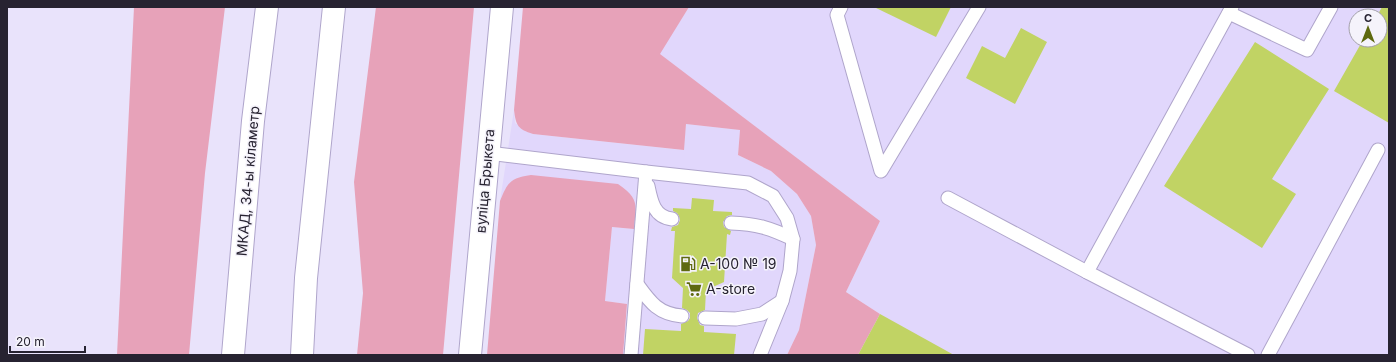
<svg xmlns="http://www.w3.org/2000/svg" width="1396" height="362" font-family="Inter,sans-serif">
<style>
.built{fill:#e1d7fc;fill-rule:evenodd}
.green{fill:#e7a2b9}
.building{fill:#c1d364}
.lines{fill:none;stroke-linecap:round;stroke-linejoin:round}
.lane-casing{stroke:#afa5cb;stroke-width:15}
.secondary-casing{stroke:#afa5cb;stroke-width:24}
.highway-casing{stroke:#afa5cb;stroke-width:24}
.lane{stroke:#fff;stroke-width:13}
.secondary{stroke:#fff;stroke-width:22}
.highway{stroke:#fff;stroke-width:22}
.labels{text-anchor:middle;stroke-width:3;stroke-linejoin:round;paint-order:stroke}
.street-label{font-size:14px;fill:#272331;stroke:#f5f3fb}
.poi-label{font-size:14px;fill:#272331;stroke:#f5f3fb;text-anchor:start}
</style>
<rect width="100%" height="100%" fill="#e9e3fb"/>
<g class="built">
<path d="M689 7H1389V355H858L880 314 846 292 880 221 659 54ZM1356 16H1380V40H1356Z"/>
<polygon points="514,110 515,123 533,134 683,150 686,124 740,130 738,155 771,171 797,194 811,216 816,245 799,330 787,355 623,355 627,304 605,301 612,227 634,229 506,188 500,201"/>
</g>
<g class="green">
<polygon points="134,7 225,7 205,173 189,355 117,355"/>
<polygon points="376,7 474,7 443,355 357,355 363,293 354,182"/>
<path d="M523 7H689L660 54 880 221 846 292 880 314 858 355H787L799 330 816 245 811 216 797 194 771 171 738 155 740 130 686 124 684 150 533 134C518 129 516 126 514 110Z"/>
<path d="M531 175 618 184C640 199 636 205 634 229L612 227 605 301 627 304 623 355H487L500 201C508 182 510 178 531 175Z"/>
</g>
<g class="building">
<polygon points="874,7 951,7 936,37"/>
<polygon points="1382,7 1389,7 1389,123 1334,91 1363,40 1380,40 1380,16 1377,16"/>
<polygon points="1021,28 1047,42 1015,104 966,78 982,46 1005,58"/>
<polygon points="1255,42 1329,89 1272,179 1296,194 1262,248 1164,186"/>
<polygon points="692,198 714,200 713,211 732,212 732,215 727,216 723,222 724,227 731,231 730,235 727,234 724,282 706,290 705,310 698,313 697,318 700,325 704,326 704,332 736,334 734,355 643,355 645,329 681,331 681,324 688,321 690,318 690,313 687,310 682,308 683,288 672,278 675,231 671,231 672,227 678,225 680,220 679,216 677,213 673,211 673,208 691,209"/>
<polygon points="880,314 954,355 858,355"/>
</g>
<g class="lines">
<defs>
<g id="lane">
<polyline points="841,7 837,15 881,171 979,7"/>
<polyline points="1232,7 1087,272 1248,355"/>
<polyline points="1229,13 1307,50 1331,7"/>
<polyline points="488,153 646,172 748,183 773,196 787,218 793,239 790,271 782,301 760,355"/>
<path d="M648 186C651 201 654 217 672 219"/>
<polyline points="948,198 1087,272"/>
<path d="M731 223C757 224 770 228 793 239"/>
<path d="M637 284C650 302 658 314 682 316"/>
<polyline points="705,318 736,319 762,314 782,301"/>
<polyline points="631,355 646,172"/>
<polyline points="1268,355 1378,150"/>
</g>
<polyline id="secondary" points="470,355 502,7"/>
<g id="highway">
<polyline points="233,355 253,121 267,7"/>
<polyline points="302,355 306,278 334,7"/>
</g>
</defs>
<use href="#lane" class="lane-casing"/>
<use href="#secondary" class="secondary-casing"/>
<use href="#highway" class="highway-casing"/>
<use href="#lane" class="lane"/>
<use href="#secondary" class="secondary"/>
<use href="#highway" class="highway"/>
</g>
<defs>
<symbol id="fuel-bare" viewBox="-9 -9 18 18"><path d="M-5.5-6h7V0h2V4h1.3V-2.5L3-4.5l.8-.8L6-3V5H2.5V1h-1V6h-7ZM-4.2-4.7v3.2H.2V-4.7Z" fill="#5e690f" stroke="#f5f3fb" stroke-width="2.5" paint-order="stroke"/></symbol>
<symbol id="supermarket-bare" viewBox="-9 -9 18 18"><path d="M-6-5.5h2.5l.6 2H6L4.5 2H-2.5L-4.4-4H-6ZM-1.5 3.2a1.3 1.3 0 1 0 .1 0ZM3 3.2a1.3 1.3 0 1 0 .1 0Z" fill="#5e690f" stroke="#f5f3fb" stroke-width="2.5" paint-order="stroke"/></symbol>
</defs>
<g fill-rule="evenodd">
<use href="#fuel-bare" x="677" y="253" width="22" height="22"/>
<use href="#supermarket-bare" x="683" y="278" width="22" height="22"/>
</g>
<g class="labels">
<g class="street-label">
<text transform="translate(248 181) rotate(-85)" y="5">МКАД, 34-ы кіламетр</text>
<text transform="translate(485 181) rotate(-85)" y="5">вуліца Брыкета</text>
</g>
<g class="poi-label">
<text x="700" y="269">А-100 № 19</text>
<text x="706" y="294">А-store</text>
</g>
</g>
<rect width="1396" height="362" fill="none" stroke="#272331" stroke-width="16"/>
<g transform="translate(1368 28)"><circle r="19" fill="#f5f3fb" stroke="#a3a0aa"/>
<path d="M0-3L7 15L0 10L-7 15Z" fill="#5e690f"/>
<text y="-6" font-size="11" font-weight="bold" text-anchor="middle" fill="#272331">С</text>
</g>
<path d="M10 346v6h75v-6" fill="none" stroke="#272331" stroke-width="2"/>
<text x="16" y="346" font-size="12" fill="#272331" stroke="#f5f3fb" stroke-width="3" paint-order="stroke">20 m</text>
</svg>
